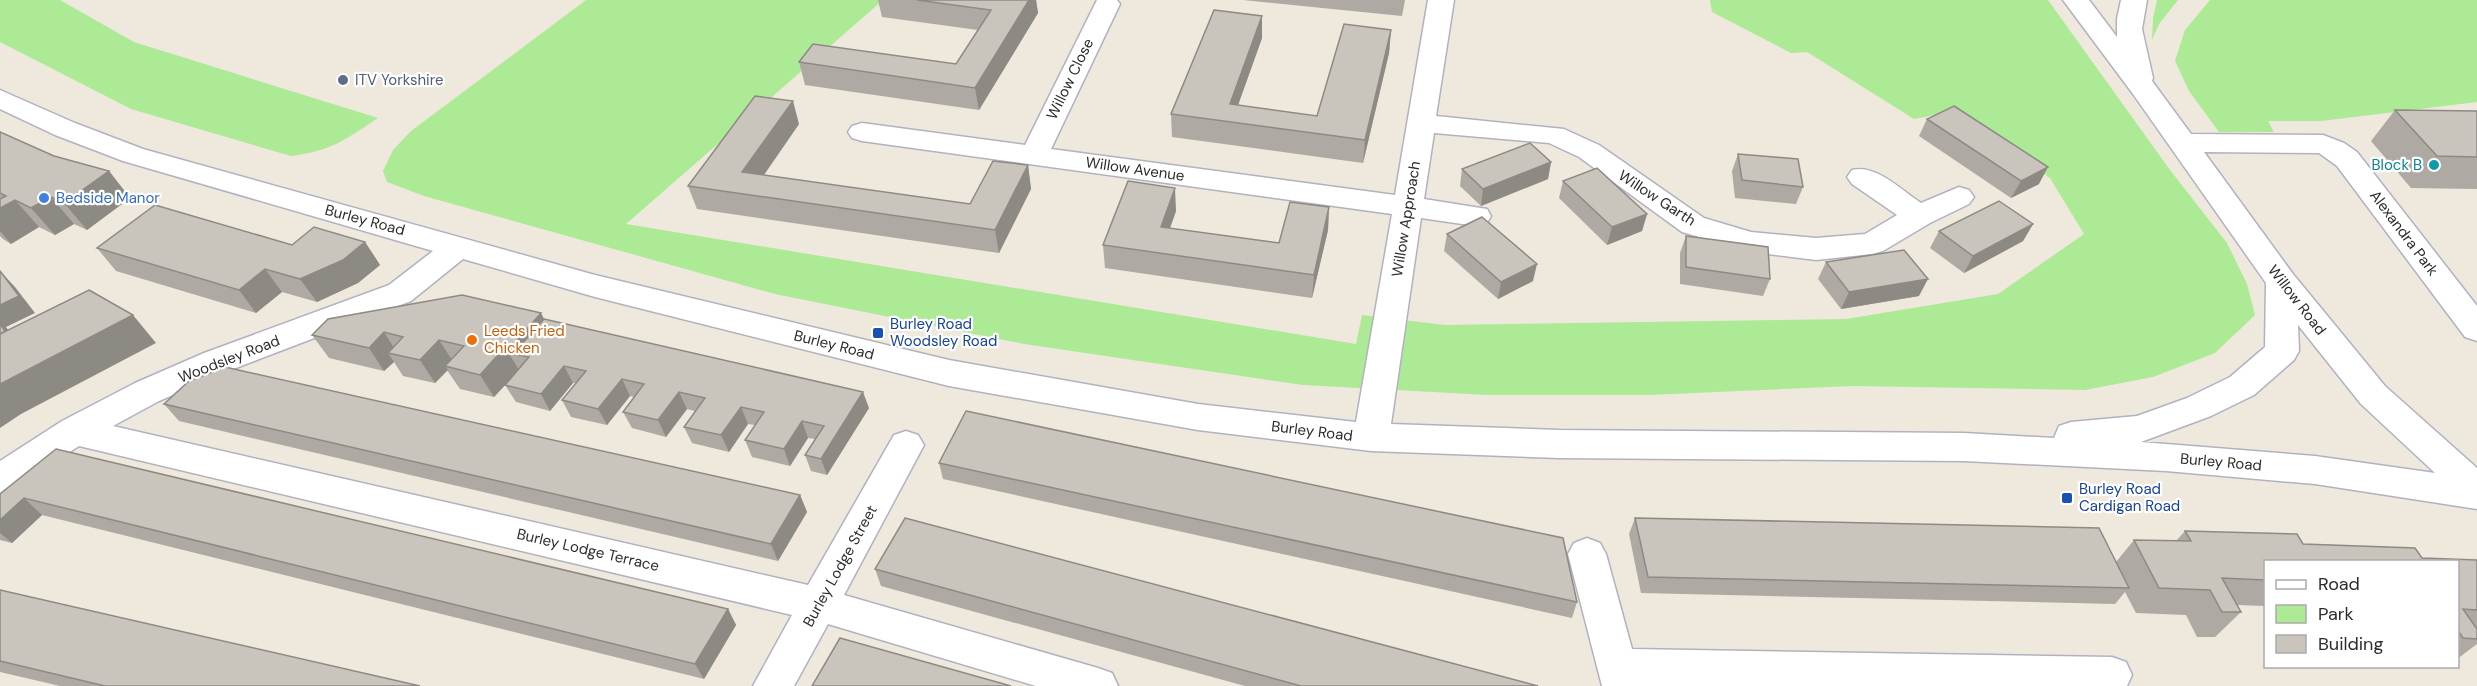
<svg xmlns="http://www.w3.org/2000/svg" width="2477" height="686" font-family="'DM Sans',sans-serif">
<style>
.green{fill:#adea95}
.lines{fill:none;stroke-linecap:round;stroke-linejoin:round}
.minor-casing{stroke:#b1b2c1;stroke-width:3}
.minor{fill:#fff;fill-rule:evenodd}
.wall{fill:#aea9a2}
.shaded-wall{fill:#8d8a84}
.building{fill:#cac5bc;stroke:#8d8a84;stroke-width:1.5}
.service-dot{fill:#5c6f8a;stroke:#fff;stroke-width:2}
.culture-dot{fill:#0f9aa8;stroke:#fff;stroke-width:2}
.shop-dot{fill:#3f7fe0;stroke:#fff;stroke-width:2}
.transit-dot{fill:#1a4fb4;stroke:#fff;stroke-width:2}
.food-dot{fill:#e8710a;stroke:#fff;stroke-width:2}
.labels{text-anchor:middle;stroke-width:4.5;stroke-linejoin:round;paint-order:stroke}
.street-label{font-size:15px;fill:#2c2c2c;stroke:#fff}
.service-label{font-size:15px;fill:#4e5e75;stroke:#fff;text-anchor:start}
.culture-label{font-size:15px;fill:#0d838f;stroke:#fff;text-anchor:end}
.shop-label{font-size:15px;fill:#366cbe;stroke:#fff;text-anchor:start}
.transit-label{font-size:15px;fill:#164399;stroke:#fff;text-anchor:start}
.food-label{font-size:15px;fill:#c56008;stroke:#fff;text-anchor:start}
</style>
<rect width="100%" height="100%" fill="#efe8dd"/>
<g class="green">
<path d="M0 0H60L134 42 378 118C345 140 331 151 291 156L131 109 0 42Z"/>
<polygon points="586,0 883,0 626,224 1356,344 1362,315 1445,325 1846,319 1998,294 2084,234 2050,178 1956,111 1914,119 1807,52 1791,53 1712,12 1710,0 2048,0 2170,170 2227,243 2247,284 2255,315 2215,353 2153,377 2085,390 1852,386 1648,395 1488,395 1303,385 1024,344 775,294 424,196 387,182 383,171 393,150 411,131"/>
<polygon points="2157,0 2178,0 2159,24 2152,40 2153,18"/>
<polygon points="2210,0 2477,0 2477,102 2321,121 2268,121 2274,132 2219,132 2189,91 2175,61 2185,30"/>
</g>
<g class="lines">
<defs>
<g id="minor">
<path d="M1097 0H1117L1120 4 1051 149 1395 195 1428 0H1454L1436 116 1564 129 1599 145 1704 218 1751 232 1816 238 1865 234 1897 215 1852 184 1847 177 1852 170C1876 164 1901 190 1921 203L1959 187 1969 190 1974 197 1969 204 1930 223 1883 251 1872 254 1816 260 1751 252 1682 232 1579 157 1549 143 1434 133 1424 199 1487 209 1491 216 1487 223 1476 226 1421 218 1391 424 1559 430 1964 433 2054 438 2059 426 2071 422 2137 416 2187 398 2230 377 2265 347 2266 283 2133 94 2063 0H2089L2117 37V19L2121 0H2147L2142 29 2153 78 2152 81 2191 134 2323 135 2344 143 2357 152 2477 306V341L2465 337 2337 166 2319 153 2204 152 2293 274 2385 386 2477 468V509L2315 484 2166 471 1964 461 1559 458 1371 451 1198 430 949 386 595 297 463 259 411 301 228 371 159 401 113 426 808 585 894 435 906 431 918 435 924 445 844 595 1098 668 1112 673 1118 686H1036L828 624 794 686H753L792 615 79 446 13 489 0 493V461L62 421 135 383 204 353 389 285 433 251 123 161 55 135 0 109V90L75 123 143 149 595 275 949 360 1198 404 1356 422 1392 214 862 141 852 138 848 132 852 126 862 123 1025 145ZM2298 325 2361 404 2435 473 2315 456 2141 442 2211 416 2254 395 2294 360 2299 351Z"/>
<polygon points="1587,538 1600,543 1606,554 1632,649 2112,657 2126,662 2132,675 2127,686 1602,686 1568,554 1574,543"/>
</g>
</defs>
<use href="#minor" class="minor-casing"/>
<use href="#minor" class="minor"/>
</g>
<g class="wall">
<polygon points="878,0 1036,0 1038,13 979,110 805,85 799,62 956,64 978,30 882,17"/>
<polygon points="1243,0 1405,0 1402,16"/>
<polygon points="1262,16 1262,38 1238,105 1317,116 1391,30 1389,53 1363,163 1172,137 1171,114"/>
<polygon points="2395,110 2477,111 2477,189 2411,188 2371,141"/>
<polygon points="1927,119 2039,184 2011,198 1919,136"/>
<polygon points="799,124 764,175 970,204 1028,165 1031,189 999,253 697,209 688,186"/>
<polygon points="0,132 54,156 109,171 130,198 87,230 74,224 55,235 39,227 11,244 3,239 0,236"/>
<polygon points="1738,154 1803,187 1796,204 1735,198 1732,171"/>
<polygon points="1551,162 1548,179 1481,206 1460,186 1462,169"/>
<polygon points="1563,181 1647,214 1642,231 1607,245 1559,198"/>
<polygon points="1329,207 1328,230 1312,298 1105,268 1103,245 1176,211 1170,228 1279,243"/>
<polygon points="2033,224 2023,241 1964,273 1930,248 1939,231"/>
<polygon points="1447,234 1533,281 1498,299 1444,251"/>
<polygon points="1686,236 1770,279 1763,296 1680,284 1680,253"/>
<polygon points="365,242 380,265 358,283 317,302 282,292 256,313 116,271 97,248 292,245"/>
<polygon points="1826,262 1919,296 1841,309 1818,279"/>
<polygon points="544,319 869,408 827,475 811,471 805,455 815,439 808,438 790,466 752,457 745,440 755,425 748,424 729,452 692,443 684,427 695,411 687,409 666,437 632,428 623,412 634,397 630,396 607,425 571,417 562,400 576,383 573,383 550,411 516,402 505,385 519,370 494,397 460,389 447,370 435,383 403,376 394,362 384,371 329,358 312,335"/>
<polygon points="164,404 800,495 807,512 778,561 179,421"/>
<polygon points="939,463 1577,602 1572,618 943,479"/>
<polygon points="0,494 728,609 736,625 704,679 42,515 12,543 0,540"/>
<polygon points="1635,518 2116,562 2134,540 2176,541 2185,531 2422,558 2477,560 2477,644 2457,659 2457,561 2265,561 2265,606 2237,605 2241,612 2215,637 2197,637 2186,615 2136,613 2125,592 2115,604 1641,593 1629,534"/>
<polygon points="875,569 1538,686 1245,686 881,586"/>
<polygon points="0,590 420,686 60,686 0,672"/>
</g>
<g class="shaded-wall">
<polygon points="1029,0 1036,0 1038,13 979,110 975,88"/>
<polygon points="1262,16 1262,38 1232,122 1230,104"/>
<polygon points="1391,30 1389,53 1363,163 1365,140"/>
<polygon points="793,101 799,124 750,195 742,172"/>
<polygon points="1551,162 1548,179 1481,206 1483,189"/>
<polygon points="1028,165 1031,189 999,253 995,230"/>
<polygon points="2048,167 2039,184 2011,198 2021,181"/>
<polygon points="109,171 130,198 87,230 64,203"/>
<polygon points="1175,188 1176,211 1162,250 1161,227"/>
<polygon points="51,197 74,224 55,235 31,208"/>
<polygon points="15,200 39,227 11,244 0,231 0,203"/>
<polygon points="1329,207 1328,230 1312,298 1314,275"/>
<polygon points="1647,214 1642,231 1607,245 1612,227"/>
<polygon points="2033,224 2023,241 1964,273 1973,256"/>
<polygon points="365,242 380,265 358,283 317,302 300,279"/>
<polygon points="1537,264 1533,281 1498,299 1501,282"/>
<polygon points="265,269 282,292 256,313 239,290"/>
<polygon points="0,271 15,287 35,313 6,327 22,348 0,359"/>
<polygon points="1928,279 1919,296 1841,309 1849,292"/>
<polygon points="541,313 553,336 529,357 513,354 510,348"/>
<polygon points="133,315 156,343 21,414 0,428 0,384"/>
<polygon points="384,332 399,356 388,353 394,362 384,371 369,348"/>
<polygon points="439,340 454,363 445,366 448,370 435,383 420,360"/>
<polygon points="505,347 519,370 494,397 480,375"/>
<polygon points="564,366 573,383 550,411 541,394"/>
<polygon points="622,379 630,396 607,425 598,409"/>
<polygon points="679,392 687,409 666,437 658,420"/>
<polygon points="863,392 869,408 827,475 821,459"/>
<polygon points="741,407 748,424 729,452 721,435"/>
<polygon points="802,421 808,438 790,466 784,449"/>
<polygon points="800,495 807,512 778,561 771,544"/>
<polygon points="24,498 42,515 12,543 0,533 0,520"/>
<polygon points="728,609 736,625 704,679 695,664"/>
</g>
<g class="building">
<polygon points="917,0 1029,0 975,88 799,62 813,44 956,64 991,10"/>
<polygon points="1214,10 1262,16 1230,104 1317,116 1344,24 1391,30 1365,140 1171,114"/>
<polygon points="755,96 793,101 742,172 970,204 993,161 1028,165 995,230 688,186"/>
<polygon points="1954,106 2048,167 2021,181 1927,119"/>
<polygon points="2395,110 2477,111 2477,157 2437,156"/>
<polygon points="0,132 54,156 109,171 64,203 51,197 31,208 15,200 0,208 0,199 6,196 0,193"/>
<polygon points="1530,143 1551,162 1483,189 1462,169"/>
<polygon points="1738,154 1798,159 1803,187 1742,180"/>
<polygon points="1597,168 1647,214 1612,227 1563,181"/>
<polygon points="1128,181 1175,188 1161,227 1279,243 1290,202 1329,207 1314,275 1103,245"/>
<polygon points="1999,201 2033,224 1973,256 1939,231"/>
<polygon points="155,205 292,245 314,227 365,242 343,260 300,279 265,269 239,290 97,248"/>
<polygon points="1482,217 1537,264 1501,282 1447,234"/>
<polygon points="1686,236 1768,247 1770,279 1686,267"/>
<polygon points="1904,250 1928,279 1849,292 1826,262"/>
<polygon points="0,271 19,296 0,305"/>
<polygon points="89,290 133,315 0,384 0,334"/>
<polygon points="462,295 541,313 510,348 505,347 480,375 445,366 464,346 439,340 420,360 388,353 403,337 384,332 369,348 312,335 328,319"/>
<polygon points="544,319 863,392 821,459 805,455 824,426 802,421 784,449 745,440 764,412 741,407 721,435 684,427 705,398 679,392 658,420 623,412 644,384 622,379 598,409 562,400 586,371 564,366 541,394 505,385 529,357 513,354"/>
<polygon points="0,324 5,331 0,334"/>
<polygon points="225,367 800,495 771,544 164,404 189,381"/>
<polygon points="966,411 1563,538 1577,602 939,463"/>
<polygon points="56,449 728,609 695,664 24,498 0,520 0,494"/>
<polygon points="905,518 1538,686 1301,686 875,569"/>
<polygon points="1635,518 2099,528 2129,588 1648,577"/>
<polygon points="2185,531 2297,534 2303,544 2415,548 2422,558 2477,560 2477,610 2463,609 2477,629 2477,639 2463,638 2457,629 2457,561 2265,561 2265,580 2222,578 2241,612 2222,612 2210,590 2159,588 2134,540 2191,541"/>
<polygon points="0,590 420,686 105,686 0,661"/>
<polygon points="840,638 1011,686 812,686"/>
</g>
<circle class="service-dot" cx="343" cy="80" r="6"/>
<circle class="culture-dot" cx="2434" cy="165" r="6"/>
<circle class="shop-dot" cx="44" cy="198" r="6"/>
<g class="transit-dot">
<rect x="872" y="327" width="12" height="12" rx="3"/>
<rect x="2061" y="492" width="12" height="12" rx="3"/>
</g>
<circle class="food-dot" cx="472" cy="340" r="6"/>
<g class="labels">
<g class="street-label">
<text transform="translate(1070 79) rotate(-64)" y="5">Willow Close</text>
<text transform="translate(1135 169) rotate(8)" y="5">Willow Avenue</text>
<text transform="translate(1657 198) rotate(33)" y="5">Willow Garth</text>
<text transform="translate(1406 219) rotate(-81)" y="5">Willow Approach</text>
<text transform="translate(365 220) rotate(15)" y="5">Burley Road</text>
<text transform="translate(2404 233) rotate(53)" y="5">Alexandra Park</text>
<text transform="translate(2297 300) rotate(52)" y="5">Willow Road</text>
<text transform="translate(834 345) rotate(14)" y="5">Burley Road</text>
<text transform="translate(229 359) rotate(-21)" y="5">Woodsley Road</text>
<text transform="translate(1312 431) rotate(7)" y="5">Burley Road</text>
<text transform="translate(2221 462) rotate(5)" y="5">Burley Road</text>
<text transform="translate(588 550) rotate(13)" y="5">Burley Lodge Terrace</text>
<text transform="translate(840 566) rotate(-61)" y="5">Burley Lodge Street</text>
</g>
<g class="service-label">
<text x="355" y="85">ITV Yorkshire</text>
</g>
<g class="culture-label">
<text x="2422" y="170">Block B</text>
</g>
<g class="shop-label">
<text x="56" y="203">Bedside Manor</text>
</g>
<g class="transit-label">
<text x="890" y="329">Burley Road<tspan x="890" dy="17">Woodsley Road</tspan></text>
<text x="2079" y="494">Burley Road<tspan x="2079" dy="17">Cardigan Road</tspan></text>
</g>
<g class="food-label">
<text x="484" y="336">Leeds Fried<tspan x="484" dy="17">Chicken</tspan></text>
</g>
</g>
<rect x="2264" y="560" width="195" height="108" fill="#ffffff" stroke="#ababab" stroke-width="1.5"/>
<rect x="2276" y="580" width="30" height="9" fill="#ffffff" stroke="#ababab" stroke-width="1.5"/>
<text x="2318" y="590" font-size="18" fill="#2c2c2c">Road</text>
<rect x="2276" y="605" width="30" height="18" fill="#adea95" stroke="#ababab" stroke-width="1.5"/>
<text x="2318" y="620" font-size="18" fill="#2c2c2c">Park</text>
<rect x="2276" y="635" width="30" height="18" fill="#cac5bc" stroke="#ababab" stroke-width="1.5"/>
<text x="2318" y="650" font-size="18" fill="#2c2c2c">Building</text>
</svg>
